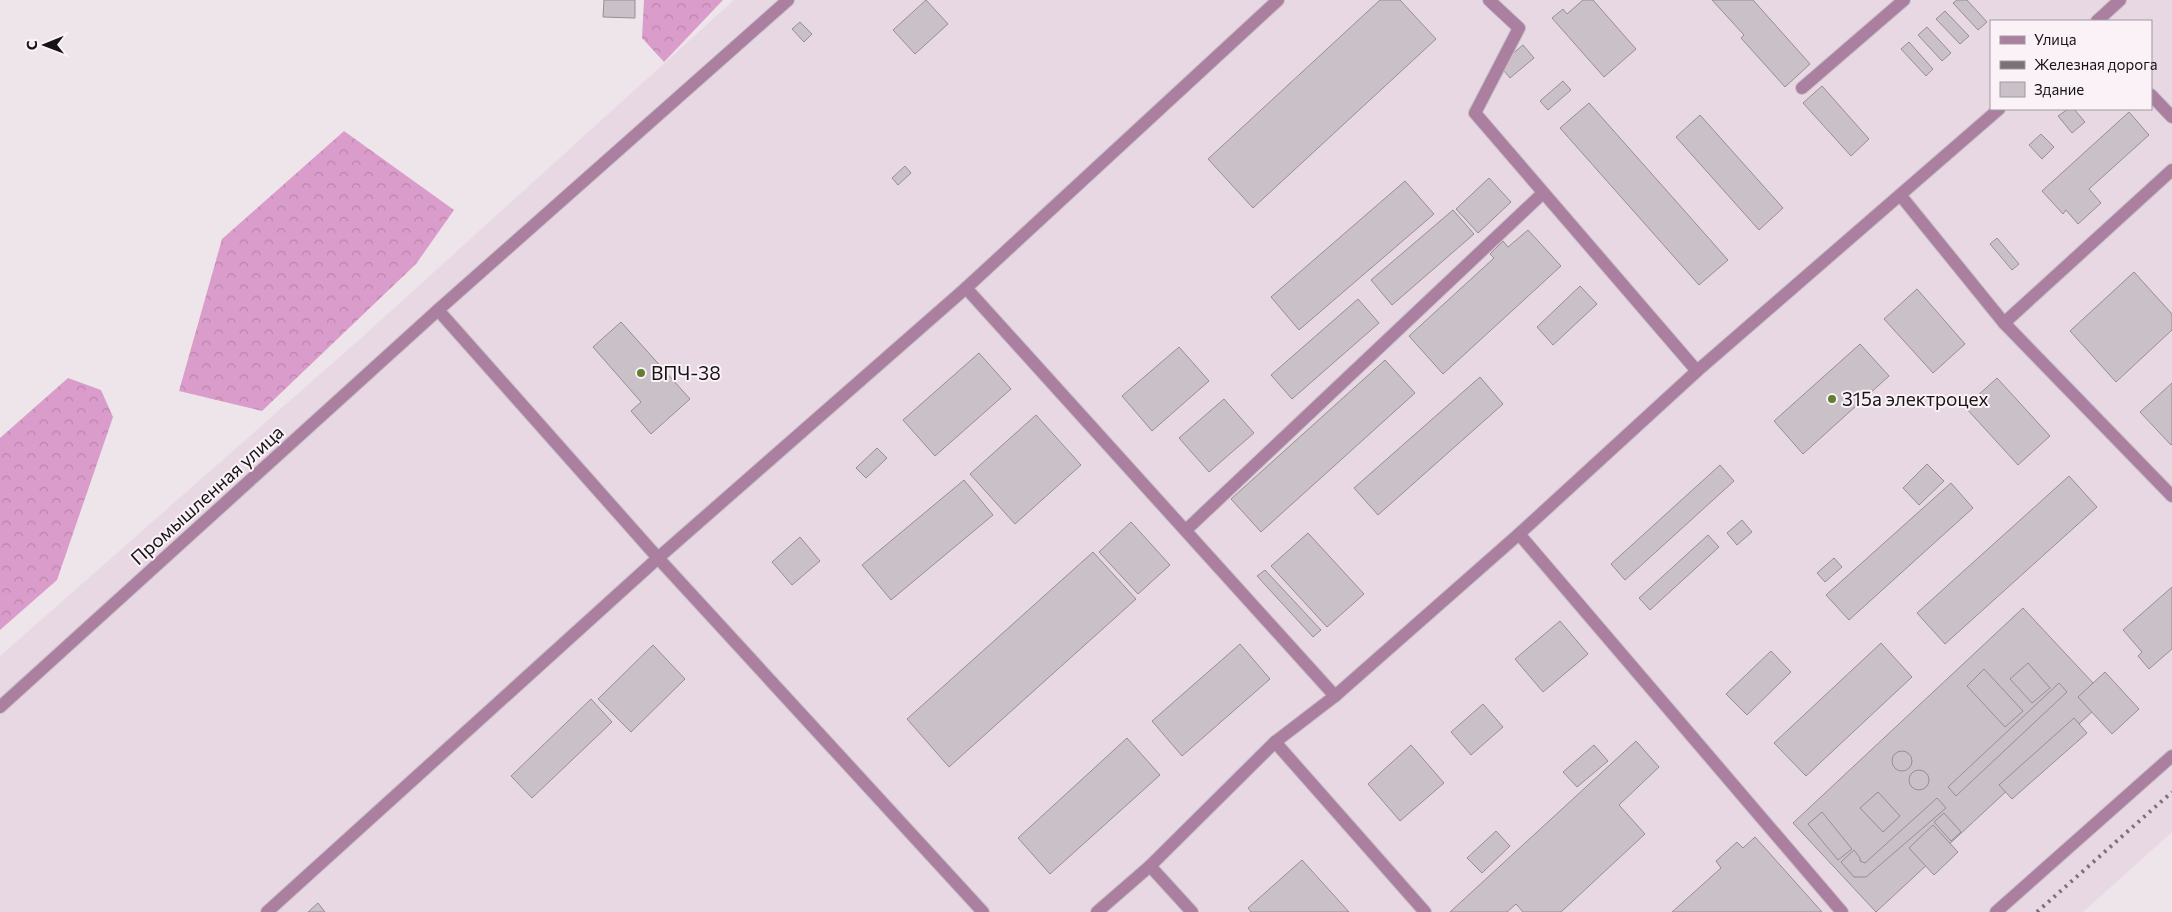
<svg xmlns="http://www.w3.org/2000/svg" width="2172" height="912" font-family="Commissioner,sans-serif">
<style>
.built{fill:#e8d8e3;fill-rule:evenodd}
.forest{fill:url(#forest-crowns)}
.building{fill:#c9c1c7;stroke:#978e94}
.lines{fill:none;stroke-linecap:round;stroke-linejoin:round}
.minor-casing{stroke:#c7bfc5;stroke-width:14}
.minor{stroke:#ab7f9f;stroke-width:12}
.rail{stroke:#797377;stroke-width:4;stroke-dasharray:2.5 5;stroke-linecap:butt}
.poi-dot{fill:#627e32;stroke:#fbf2f8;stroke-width:2}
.labels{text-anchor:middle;stroke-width:4;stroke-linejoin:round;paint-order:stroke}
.poi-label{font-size:19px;fill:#171416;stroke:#fbf2f8;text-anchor:start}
.street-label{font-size:19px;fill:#171416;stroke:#fbf2f8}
</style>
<defs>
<pattern id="forest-crowns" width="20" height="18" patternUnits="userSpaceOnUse" patternTransform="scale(1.25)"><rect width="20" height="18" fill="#da9cca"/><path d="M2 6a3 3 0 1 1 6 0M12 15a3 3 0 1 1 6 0" fill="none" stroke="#ba86ad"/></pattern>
</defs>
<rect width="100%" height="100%" fill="#eee5eb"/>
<path class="built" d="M734 0H2172V832L2083 912H0V656L360 339ZM1991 21H2151V109H1991Z"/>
<g class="forest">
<polygon points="644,0 723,0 664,62 642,38"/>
<polygon points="344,131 454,210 416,264 262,411 179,391 222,239"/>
<polygon points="68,378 101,390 113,417 57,580 0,630 0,438"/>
</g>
<g class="building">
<polygon points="604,0 635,0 635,18 603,17"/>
<polygon points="926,0 948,24 915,54 893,30"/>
<polygon points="1380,0 1400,0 1436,39 1253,208 1208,159"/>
<polygon points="1583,0 1593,0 1636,49 1604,77 1552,18 1563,9 1567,14"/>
<polygon points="1712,0 1753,0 1810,64 1785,87 1741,38 1744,35"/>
<polygon points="1957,0 1967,0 1987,22 1978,30 1953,3"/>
<polygon points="1945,11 1969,36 1960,44 1936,19"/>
<polygon points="800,22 812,34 804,42 792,29"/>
<polygon points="1927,27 1951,53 1942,61 1918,35"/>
<polygon points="1909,42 1933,69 1926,76 1901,49"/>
<polygon points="1523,45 1534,58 1510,78 1499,65"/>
<polygon points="1563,81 1571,90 1548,110 1540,101"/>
<polygon points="1822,86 1869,139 1851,156 1803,103"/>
<polygon points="1589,103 1728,260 1699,285 1560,128"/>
<polygon points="2068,109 2074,109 2085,122 2072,133 2058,116"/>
<polygon points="2129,112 2149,135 2089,189 2101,203 2078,224 2066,210 2063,214 2042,191"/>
<polygon points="1700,115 1783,208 1759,230 1676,137"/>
<polygon points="2041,134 2054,147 2042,159 2029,145"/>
<polygon points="905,166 911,173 898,185 892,178"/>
<polygon points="1489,178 1511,202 1478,233 1456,209"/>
<polygon points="1405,181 1434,214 1299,330 1271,297"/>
<polygon points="1453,210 1474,234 1392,305 1371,280"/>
<polygon points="1528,230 1561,266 1443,374 1409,336 1494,258 1490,254 1503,241 1508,247"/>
<polygon points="1997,238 2019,264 2012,270 1990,244"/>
<polygon points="2134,272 2172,314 2172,330 2116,382 2070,331"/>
<polygon points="1580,286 1597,304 1553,345 1537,327"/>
<polygon points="1917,289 1965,344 1933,373 1884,319"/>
<polygon points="1358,299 1379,323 1292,399 1271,375"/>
<polygon points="621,322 690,399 651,434 631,411 641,402 593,347"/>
<polygon points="1860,344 1889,376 1803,454 1774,421"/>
<polygon points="1179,347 1209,381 1152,431 1122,396"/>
<polygon points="979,353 1011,389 935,456 903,420"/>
<polygon points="1385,360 1415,393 1261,532 1231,499"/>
<polygon points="1480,377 1503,404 1378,515 1354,488"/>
<polygon points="1997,378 2050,436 2018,465 1965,407"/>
<polygon points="2172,383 2172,444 2171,445 2140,412"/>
<polygon points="1224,399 1254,433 1209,472 1179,438"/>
<polygon points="1036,415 1081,465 1015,524 970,474"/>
<polygon points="877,448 887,458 866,478 856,468"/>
<polygon points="1927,464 1944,481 1919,505 1903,488"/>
<polygon points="1720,465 1734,481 1625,580 1611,564"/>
<polygon points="2069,476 2097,507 1945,644 1917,613"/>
<polygon points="964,480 993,515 891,600 862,565"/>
<polygon points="1951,483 1973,508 1849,620 1826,595"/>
<polygon points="1742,520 1752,532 1737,545 1727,533"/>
<polygon points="1131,522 1170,565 1138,594 1099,552"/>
<polygon points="1308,533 1364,594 1327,627 1271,566"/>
<polygon points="1708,535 1719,547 1650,610 1639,598"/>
<polygon points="800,537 820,561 792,585 772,562"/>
<polygon points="1093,552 1136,599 949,767 907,719"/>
<polygon points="1834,558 1842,567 1825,582 1817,573"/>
<polygon points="1265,570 1321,630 1313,637 1257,576"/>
<polygon points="2172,587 2172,649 2149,669 2138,656 2142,652 2123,630"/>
<polygon points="2023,608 2107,698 1876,912 1793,823"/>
<polygon points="1560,621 1588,654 1543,692 1515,659"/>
<polygon points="1881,643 1912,677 1806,776 1774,743"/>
<polygon points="1240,644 1270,679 1182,756 1152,721"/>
<polygon points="653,645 685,679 631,732 598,699"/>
<polygon points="1771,651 1791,672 1747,715 1726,694"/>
<polygon points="2028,663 2050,688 2032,703 2010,679"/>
<polygon points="1984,669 2023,711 2005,727 1967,686"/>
<polygon points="2105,672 2139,709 2112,734 2078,697"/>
<polygon points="2059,683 2067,692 1956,796 1948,787"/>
<polygon points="591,699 612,722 532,798 511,776"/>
<polygon points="1483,704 1503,727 1471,755 1451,732"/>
<polygon points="2074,718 2087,733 2012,799 1999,785"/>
<polygon points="1127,738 1160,775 1050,874 1018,838"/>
<polygon points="1636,741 1659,767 1619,805 1645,834 1561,912 1523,912 1516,904 1507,912 1450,912"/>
<polygon points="1411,745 1444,783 1400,821 1368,784"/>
<polygon points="1594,745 1608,761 1577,787 1563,772"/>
<circle cx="1902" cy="761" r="10"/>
<circle cx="1919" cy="780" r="10"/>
<polygon points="1878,792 1900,816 1883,832 1860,808"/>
<polygon points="1937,798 1946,808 1866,877 1854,877 1841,862 1854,850 1860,858 1860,861 1865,863"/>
<polygon points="1822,812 1852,849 1838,860 1808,824"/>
<polygon points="1944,813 1961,832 1951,841 1934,822"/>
<polygon points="1933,825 1958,852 1934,875 1909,848"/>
<polygon points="1496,831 1510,846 1482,873 1467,858"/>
<polygon points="1755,837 1822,912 1672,912 1721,868 1716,861 1737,842 1743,848"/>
<polygon points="1302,860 1349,912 1251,912 1248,908"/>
<polygon points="318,903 325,912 308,912"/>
</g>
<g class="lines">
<defs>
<g id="minor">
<polyline points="1489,0 1519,28 1475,113 1697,371"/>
<polyline points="2097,21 2120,0"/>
<polyline points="1802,88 1904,0"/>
<polyline points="2151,95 2172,117"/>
<polyline points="1901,196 2004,323 2172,496"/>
<polyline points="966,288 1335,696"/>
<polyline points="438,310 658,558 983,912"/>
<polyline points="2004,323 2172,170"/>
<polyline points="1186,530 1543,193"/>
<polyline points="1519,534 1842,912"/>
<polyline points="0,707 438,310 788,0"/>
<polyline points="1275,742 1425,912"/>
<polyline points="1150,866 1192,912"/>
<polyline points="267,912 658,558 966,288 1278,0"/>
<polyline points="1097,912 1150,866 1275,742 1335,696 1519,534 1697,371 1999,109"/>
<polyline points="1996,912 2172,756"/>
</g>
</defs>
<use href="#minor" class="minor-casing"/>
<use href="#minor" class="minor"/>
<polyline class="rail" points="2037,912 2172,792"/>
</g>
<g class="poi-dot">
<circle cx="641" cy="373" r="5"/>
<circle cx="1832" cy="399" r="5"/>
</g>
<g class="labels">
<g class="poi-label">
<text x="651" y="380">ВПЧ-38</text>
<text x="1842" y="406">315a электроцех</text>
</g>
<g class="street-label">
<text transform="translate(207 495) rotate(-42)" y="7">Промышленная улица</text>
</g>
</g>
<rect x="1990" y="20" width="162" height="90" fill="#fbf2f8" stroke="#a0999e"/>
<rect x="2000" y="36" width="25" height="8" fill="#ab7f9f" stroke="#a0999e"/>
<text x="2034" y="45" font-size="15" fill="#171416">Улица</text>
<rect x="2000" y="61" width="25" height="8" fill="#797377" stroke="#a0999e"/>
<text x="2034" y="70" font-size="15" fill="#171416">Железная дорога</text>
<rect x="2000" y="82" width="25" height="15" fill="#c9c1c7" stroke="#a0999e"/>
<text x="2034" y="95" font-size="15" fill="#171416">Здание</text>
<g transform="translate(45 45) rotate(269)" stroke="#fbf2f8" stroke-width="4" paint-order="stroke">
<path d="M0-4L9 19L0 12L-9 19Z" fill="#171416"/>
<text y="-8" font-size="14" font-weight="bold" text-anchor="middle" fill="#171416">С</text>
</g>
</svg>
